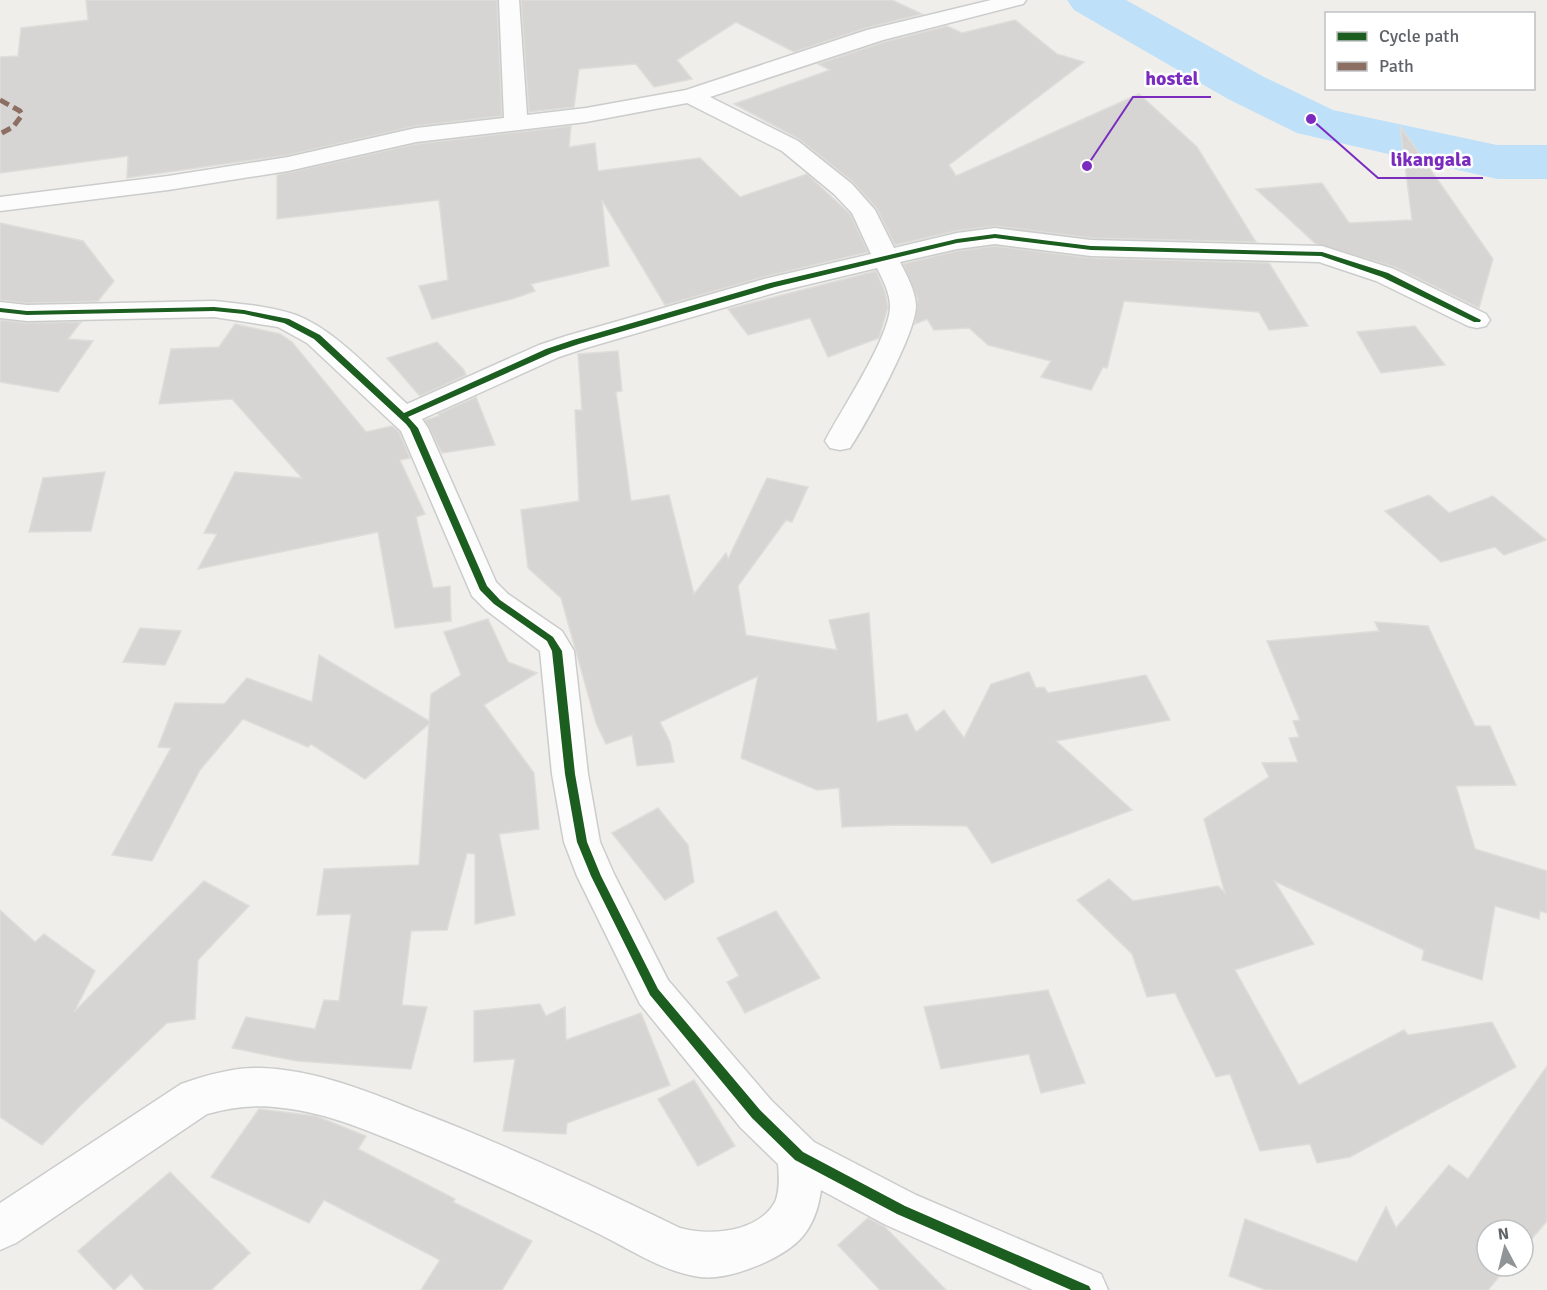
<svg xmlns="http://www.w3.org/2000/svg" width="1547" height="1290" font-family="Signika,sans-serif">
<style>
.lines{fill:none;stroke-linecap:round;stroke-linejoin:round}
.river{fill:#bfe0f9;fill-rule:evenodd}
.building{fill:#d6d5d3;stroke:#deddd9;stroke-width:1.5}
.minor-casing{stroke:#cbcccc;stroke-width:3}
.minor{fill:#fdfcfc;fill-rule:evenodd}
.quiet{stroke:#8d6e63;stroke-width:5;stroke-dasharray:10 5;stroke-linecap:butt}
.cycleway-casing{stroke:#fff;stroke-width:4}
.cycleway{fill:#1b5e20;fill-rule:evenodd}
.leader{fill:none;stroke:#7b2cbf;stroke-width:2}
.callout-dot{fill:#7b2cbf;stroke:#fff;stroke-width:2}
.callout-label{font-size:20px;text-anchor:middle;font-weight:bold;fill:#7b2cbf;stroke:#fff;stroke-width:5;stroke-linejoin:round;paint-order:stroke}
</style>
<rect width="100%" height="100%" fill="#efeeea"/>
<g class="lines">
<polygon class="river" points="1067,0 1126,0 1264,77 1333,110 1497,145 1547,145 1547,179 1497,179 1297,133 1228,99 1074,10"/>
</g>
<g class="building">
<polygon points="86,0 497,0 502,116 416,126 288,155 127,178 128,156 0,173 0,57 18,56 21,28 88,20"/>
<polygon points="521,0 892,0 922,14 866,28 794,52 736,22 677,60 692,79 654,87 636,64 579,69 574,107 529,112"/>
<polygon points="1015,20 1057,54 1084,62 949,165 956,176 1139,94 1197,147 1256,242 1091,238 995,226 956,231 895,245 877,209 853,182 799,139 734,104 830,70 818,64 884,42 947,26 962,33"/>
<polygon points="571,126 569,147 595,143 598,171 700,158 740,197 807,174 850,214 868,252 763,277 665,305 602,200 609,266 531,284 535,291 512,299 432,319 419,286 448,280 439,200 277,219 277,175 416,144"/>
<polygon points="1400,126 1493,259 1479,308 1395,267 1316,244 1256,189 1322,183 1349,223 1412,220"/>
<polygon points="0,223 83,241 114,281 98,301 27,303 0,300"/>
<polygon points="995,246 1091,258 1269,263 1308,326 1269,330 1259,312 1124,301 1107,368 1103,367 1091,390 1041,377 1051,361 988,345 969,328 934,330 927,319 915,324 918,299 903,264 957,251"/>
<polygon points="876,271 885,292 888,307 879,338 828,357 810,318 748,335 728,309"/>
<polygon points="0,320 27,323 81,322 68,339 93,341 58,392 0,382"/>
<polygon points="235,324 280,334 292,342 366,432 392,426 399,432 410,458 400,460 425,514 416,517 433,588 450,586 451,621 395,628 378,532 198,569 217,534 204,533 235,472 302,478 232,399 159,404 171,349 219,347"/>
<polygon points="1415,326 1445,365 1381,373 1357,332"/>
<polygon points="437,342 464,370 466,375 420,396 387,358"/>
<polygon points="618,351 622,391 616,392 631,501 669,495 694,594 726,553 728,559 767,478 808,487 792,522 786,520 738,586 746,635 837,650 829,620 869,613 877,722 907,714 916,732 944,710 964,738 991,684 1029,672 1036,688 1044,687 1048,693 1146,675 1170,720 1056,741 1132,810 992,863 967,826 898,825 842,827 839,788 817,790 741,758 758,676 660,722 670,742 674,762 637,766 632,735 606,744 596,723 561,598 528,568 521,510 579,501 575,410 582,410 578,354"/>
<polygon points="476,397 495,445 442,453 425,420 439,416 438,414"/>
<polygon points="105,472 91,531 29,532 43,478"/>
<polygon points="1429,495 1449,513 1493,496 1546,540 1504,555 1495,547 1441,562 1385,511"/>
<polygon points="488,619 508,662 537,673 484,705 534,773 539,829 499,834 515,915 475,924 475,854 467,853 447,930 411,931 402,1005 427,1007 411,1069 297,1061 232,1048 246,1017 315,1029 324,1000 339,1001 351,914 317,915 324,869 419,865 429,724 365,779 311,744 308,747 243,719 200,770 152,861 112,855 171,748 158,747 175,703 224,704 247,678 312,702 319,655 429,721 431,694 461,675 444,632"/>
<polygon points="1375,622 1428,626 1475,726 1490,726 1516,785 1456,786 1475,849 1547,871 1547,913 1540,911 1539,919 1495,906 1482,980 1422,960 1424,950 1274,881 1314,944 1235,970 1299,1085 1404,1030 1408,1035 1492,1022 1516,1067 1350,1157 1317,1163 1310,1144 1260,1151 1230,1074 1216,1077 1175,993 1147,997 1132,954 1077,900 1109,879 1133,901 1218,886 1225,893 1204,819 1269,777 1262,763 1298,762 1289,738 1299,737 1293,721 1300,720 1267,641 1379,631"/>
<polygon points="140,628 181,631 165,665 123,662"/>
<polygon points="658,808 688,845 694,882 665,900 612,833"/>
<polygon points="204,881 249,906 198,960 195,1019 167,1023 81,1105 42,1145 0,1117 0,910 35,942 44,934 95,971 74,1012"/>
<polygon points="776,911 820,978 745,1013 727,982 739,976 717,938"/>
<polygon points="1048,990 1085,1083 1041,1093 1029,1054 941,1069 924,1007"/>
<polygon points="540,1004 546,1016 565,1007 566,1040 641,1013 670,1085 567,1123 566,1134 503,1131 515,1059 474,1062 474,1011"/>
<polygon points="1547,1066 1547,1221 1523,1249 1523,1230 1487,1230 1487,1266 1508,1266 1488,1290 1266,1290 1229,1276 1245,1219 1357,1262 1386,1207 1396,1228 1449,1165 1468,1179"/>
<polygon points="694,1080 735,1146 698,1166 658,1099"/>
<polygon points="259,1109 316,1116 366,1136 358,1149 455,1199 453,1202 532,1241 502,1290 421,1290 440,1260 324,1200 309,1223 211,1177"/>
<polygon points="170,1172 250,1253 211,1290 145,1290 131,1274 114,1290 78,1251"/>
<polygon points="868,1218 885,1227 946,1290 880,1290 838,1245"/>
</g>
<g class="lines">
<defs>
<path id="minor" d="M499 0H519L527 115 586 108 686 90 867 30 991 0H1026L1023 4 883 40 710 97 798 141 852 184 875 210 894 248 957 233 995 228 1091 240 1322 246 1394 269 1486 314 1490 320 1486 326 1477 328 1468 326 1376 281 1319 262 1091 256 995 244 957 249 900 262C907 276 915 290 916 305 917 332 867 422 850 448L840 450 830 448 825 441C841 410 889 339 890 307 890 293 883 280 877 268L781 291 586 348 559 357 422 419 428 428 496 582 508 594 562 631 574 651 588 774 600 842 614 874 668 980 771 1100 814 1142 916 1195 1101 1274 1108 1290H1033L886 1225 821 1190C819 1206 813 1224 803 1236 784 1259 728 1281 700 1277 663 1272 628 1248 595 1232 535 1203 475 1175 413 1149 371 1132 329 1113 283 1108 257 1104 232 1107 207 1114L16 1243 0 1250V1203L181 1084C206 1075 234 1067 261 1068 318 1070 371 1093 422 1113 510 1147 596 1187 680 1228 709 1236 758 1233 775 1202 780 1191 779 1176 778 1164L741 1128 640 1004 577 876 564 842 552 774 540 651 486 610 472 596 401 431 307 343 278 327 214 317 27 321 0 318V302L27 305 214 301C241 304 270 306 296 315 337 331 374 374 407 404L539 345 566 336 764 279 871 254 852 213 834 194 782 151 687 103 586 122 416 142 288 171 168 190 0 211V197L168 176 288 157 416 128 504 118Z"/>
</defs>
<use href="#minor" class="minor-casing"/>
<use href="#minor" class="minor"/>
<polyline class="quiet" points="0,100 20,111 22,115 13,127 0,134"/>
<defs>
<polygon id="cycleway" points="995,234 1091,246 1322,252 1388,273 1481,320 1480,322 1474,322 1382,277 1321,256 1091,250 995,238 957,243 775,287 579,344 552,353 408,417 418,428 487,586 500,600 553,637 562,651 575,774 587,842 601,876 658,989 760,1110 803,1152 905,1206 1089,1286 1091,1290 1071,1290 897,1214 795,1160 752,1118 650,995 591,876 577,842 565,774 552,651 547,641 494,604 480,590 410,429 406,424 314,339 284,323 244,314 214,311 27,315 0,312 0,308 27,311 214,307 244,310 289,319 320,335 404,413 546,349 573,340 770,283 957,239"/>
</defs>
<use href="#cycleway" class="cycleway-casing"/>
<use href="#cycleway" class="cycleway"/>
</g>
<path class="leader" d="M1087 166L1133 97H1211M1311 119L1378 178H1483"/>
<g class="callout-dot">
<circle cx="1087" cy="166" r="6"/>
<circle cx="1311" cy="119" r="6"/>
</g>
<g class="callout-label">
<text x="1172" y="85">hostel</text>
<text x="1431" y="166">likangala</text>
</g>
<rect x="1325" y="12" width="210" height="78" fill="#ffffff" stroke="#bfc1c3" stroke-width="1.5"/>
<rect x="1337" y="32" width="30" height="9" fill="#1b5e20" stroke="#bfc1c3" stroke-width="1.5"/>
<text x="1379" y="42" font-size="18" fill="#5f6368">Cycle path</text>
<rect x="1337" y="62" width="30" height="9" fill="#8d6e63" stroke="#bfc1c3" stroke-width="1.5"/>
<text x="1379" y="72" font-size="18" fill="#5f6368">Path</text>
<g transform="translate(1505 1248) rotate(353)"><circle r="28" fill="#ffffff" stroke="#bfc1c3" stroke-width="1.5"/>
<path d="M0-4.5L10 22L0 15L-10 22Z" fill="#919496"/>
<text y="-9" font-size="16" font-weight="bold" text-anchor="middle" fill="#5f6368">N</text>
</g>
</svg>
